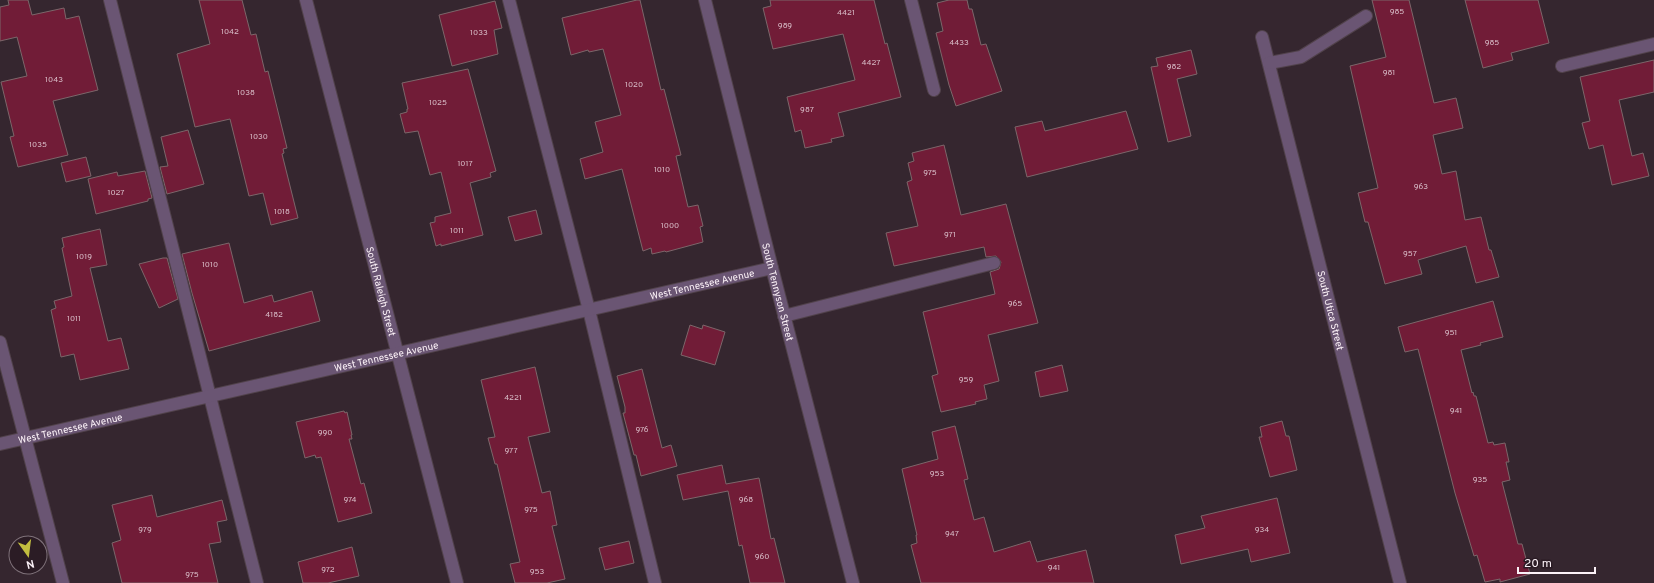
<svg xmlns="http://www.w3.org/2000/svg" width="1654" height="583" font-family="Overpass,sans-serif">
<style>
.building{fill:#711c37;stroke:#7c666a}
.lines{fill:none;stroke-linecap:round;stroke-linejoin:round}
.minor-casing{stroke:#51424b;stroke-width:14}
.minor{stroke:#6a5573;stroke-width:12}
.labels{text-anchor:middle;stroke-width:3;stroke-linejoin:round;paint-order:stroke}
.number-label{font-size:8px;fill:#d8bcc7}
.street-label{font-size:10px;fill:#fbf1f7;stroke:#2b1c25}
</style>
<rect width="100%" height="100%" fill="#35262f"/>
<g class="building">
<polygon points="8,0 28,0 32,15 64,8 66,19 79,16 98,90 53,101 68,155 18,167 10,137 14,136 1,82 27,76 17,37 0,41 0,7 9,5"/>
<polygon points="199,0 242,0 251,35 256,34 265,72 268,71 287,148 283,149 284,153 282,154 298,218 271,225 263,193 249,196 230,119 195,127 177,54 210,44"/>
<polygon points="637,0 640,0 661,90 664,89 681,155 676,156 688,207 698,205 703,226 700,227 703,242 666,252 665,251 652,254 651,248 643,251 622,169 585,179 580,159 603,152 595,122 621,115 603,49 589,52 588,50 571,55 562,18"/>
<polygon points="770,0 874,0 885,44 887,43 901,97 838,113 844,136 831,139 832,142 805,148 801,130 795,132 787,97 855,80 843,34 773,49 763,8 771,6"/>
<polygon points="949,0 967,0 969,9 972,9 981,45 986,44 1002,91 956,106 949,85 936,33 943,31 937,3"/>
<polygon points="1372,0 1409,0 1434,103 1456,98 1463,128 1433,135 1442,174 1456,171 1465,220 1481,217 1489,250 1491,250 1499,277 1476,283 1466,246 1418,260 1422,274 1385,284 1368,222 1365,222 1358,193 1378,188 1350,66 1386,57"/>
<polygon points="1465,0 1538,0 1549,43 1511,53 1513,60 1483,68"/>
<polygon points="495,1 502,28 494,30 498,54 452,66 439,15"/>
<polygon points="1191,50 1197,74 1177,79 1191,136 1168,142 1151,67 1158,66 1156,58"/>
<polygon points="1654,60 1654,92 1619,100 1632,156 1643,153 1649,176 1612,185 1603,145 1589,149 1582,123 1590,121 1580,77"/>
<polygon points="468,69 496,171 490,173 491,177 470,183 483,235 441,246 441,244 436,246 430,223 435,222 435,217 451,213 441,172 430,175 418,131 405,133 400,114 407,112 407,109 408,109 402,83"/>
<polygon points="1126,111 1138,149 1027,177 1015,127 1042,121 1045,131"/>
<polygon points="188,130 204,184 167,194 160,167 168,166 161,137"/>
<polygon points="944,145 961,215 1006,204 1038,323 988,335 999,381 984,385 987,399 975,402 976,404 941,412 932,376 938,374 923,312 995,294 990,272 999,269 1001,262 996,256 986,257 984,247 894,266 886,233 918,226 907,182 912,180 908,163 914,161 912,153"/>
<polygon points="86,157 91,176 66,182 61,163"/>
<polygon points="145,171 152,198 148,199 148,201 96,214 88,179 117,172 118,176"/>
<polygon points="536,210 542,234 515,241 508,217"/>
<polygon points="100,229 107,265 90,268 108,341 121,338 129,369 80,380 74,354 61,357 51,310 56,308 54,301 72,296 62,248 64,247 62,238"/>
<polygon points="229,243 244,303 272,295 274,302 312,291 320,321 209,351 192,293 182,254"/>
<polygon points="163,258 167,258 178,299 159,308 139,264"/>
<polygon points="1493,301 1503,337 1480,343 1481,345 1461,350 1472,393 1473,392 1474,396 1476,396 1488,443 1493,442 1494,445 1505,443 1509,462 1506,462 1510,480 1502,482 1518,544 1522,544 1530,574 1500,582 1500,579 1485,582 1477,555 1474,556 1455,493 1418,349 1405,352 1398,327"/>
<polygon points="690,325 702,329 703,325 725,332 715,365 681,355"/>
<polygon points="1062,365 1068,391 1040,397 1035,372"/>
<polygon points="535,367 550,432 528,437 542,493 550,491 557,525 552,526 565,579 547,583 515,583 510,564 520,562 497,464 495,464 488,438 495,437 481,380"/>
<polygon points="642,369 662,448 671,445 677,466 641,476 636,455 634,455 623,413 625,413 625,407 617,376"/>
<polygon points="344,411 345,413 347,412 352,435 351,435 352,439 349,439 361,484 364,483 372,513 338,522 321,457 316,458 315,455 305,458 296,422"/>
<polygon points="1282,421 1286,436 1289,436 1297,470 1270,477 1259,437 1262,437 1260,427"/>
<polygon points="955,426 968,479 964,480 974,520 984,517 994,552 1030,541 1037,562 1086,550 1094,583 921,583 911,545 917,543 916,535 917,535 902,469 938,459 932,432"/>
<polygon points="722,465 726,484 759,478 771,539 774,538 785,583 750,583 742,545 739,546 728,491 683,500 677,475"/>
<polygon points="152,495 157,517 222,500 227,520 217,522 221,542 209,544 218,583 122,583 112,543 121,540 112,505"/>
<polygon points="1277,498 1290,553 1251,562 1248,549 1181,564 1175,535 1205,528 1201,516"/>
<polygon points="629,541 634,563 605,570 599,548"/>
<polygon points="352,547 359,576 328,583 303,583 298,562"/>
</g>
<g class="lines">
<defs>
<g id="minor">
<polyline points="110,0 257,583"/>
<path id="s1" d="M306 0 457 583"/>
<polyline points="509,0 589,310 655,583"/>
<path id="s2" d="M705 0 772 268 853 583"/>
<polyline points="911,0 934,90"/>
<path id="s3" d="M1262 37 1400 583"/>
<polyline points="1269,63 1301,57 1366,16"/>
<polyline points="1562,66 1654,44"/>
<polyline points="784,316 994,263"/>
<polyline points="0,342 63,583"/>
<path id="s4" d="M0 444 772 268"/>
</g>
</defs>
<use href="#minor" class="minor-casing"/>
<use href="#minor" class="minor"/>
</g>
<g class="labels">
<g class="number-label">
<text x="1397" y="14">985</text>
<text x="846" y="15">4421</text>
<text x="785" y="28">989</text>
<text x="230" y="34">1042</text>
<text x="479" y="35">1033</text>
<text x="959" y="45">4433</text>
<text x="1492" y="45">985</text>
<text x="871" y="65">4427</text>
<text x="1174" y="69">982</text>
<text x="1389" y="75">981</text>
<text x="54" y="82">1043</text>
<text x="634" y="87">1020</text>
<text x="246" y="95">1038</text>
<text x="438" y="105">1025</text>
<text x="807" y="112">987</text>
<text x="259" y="139">1030</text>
<text x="38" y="147">1035</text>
<text x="465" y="166">1017</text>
<text x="662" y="172">1010</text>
<text x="930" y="175">975</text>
<text x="1421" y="189">963</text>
<text x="116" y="195">1027</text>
<text x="282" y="214">1018</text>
<text x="670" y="228">1000</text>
<text x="457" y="233">1011</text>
<text x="950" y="237">971</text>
<text x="1410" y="256">957</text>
<text x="84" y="259">1019</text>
<text x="210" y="267">1010</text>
<text x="1015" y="306">965</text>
<text x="274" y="317">4182</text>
<text x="74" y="321">1011</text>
<text x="1451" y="335">951</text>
<text x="966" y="382">959</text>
<text x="513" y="400">4221</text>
<text x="1456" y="413">941</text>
<text x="642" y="432">976</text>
<text x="325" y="435">990</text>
<text x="511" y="453">977</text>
<text x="937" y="476">953</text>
<text x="1480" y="482">935</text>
<text x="350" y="502">974</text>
<text x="746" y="502">968</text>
<text x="531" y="512">975</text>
<text x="145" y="532">979</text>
<text x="1262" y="532">934</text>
<text x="952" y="536">947</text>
<text x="762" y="559">960</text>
<text x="1054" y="570">941</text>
<text x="328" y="572">972</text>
<text x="537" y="574">953</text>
<text x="192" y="577">975</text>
</g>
<g class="street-label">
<text dy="4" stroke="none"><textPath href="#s4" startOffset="720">West Tennessee Avenue</textPath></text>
<text dy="4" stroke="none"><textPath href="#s1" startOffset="301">South Raleigh Street</textPath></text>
<text dy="4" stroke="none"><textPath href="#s2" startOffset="301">South Tennyson Street</textPath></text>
<text dy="4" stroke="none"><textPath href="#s3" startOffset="282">South Utica Street</textPath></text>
<text dy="4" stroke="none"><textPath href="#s4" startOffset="396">West Tennessee Avenue</textPath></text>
<text dy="4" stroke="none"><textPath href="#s4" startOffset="72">West Tennessee Avenue</textPath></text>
</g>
</g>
<g transform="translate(28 555) rotate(166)"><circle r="19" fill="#2b1c25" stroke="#7e7179"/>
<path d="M0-3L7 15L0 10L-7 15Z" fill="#c2bd3f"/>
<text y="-6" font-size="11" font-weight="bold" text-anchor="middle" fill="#fbf1f7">N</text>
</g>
<path d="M1518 567v6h77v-6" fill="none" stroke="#fbf1f7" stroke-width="2"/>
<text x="1524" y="567" font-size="12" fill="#fbf1f7" stroke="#2b1c25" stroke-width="3" paint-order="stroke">20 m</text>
</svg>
